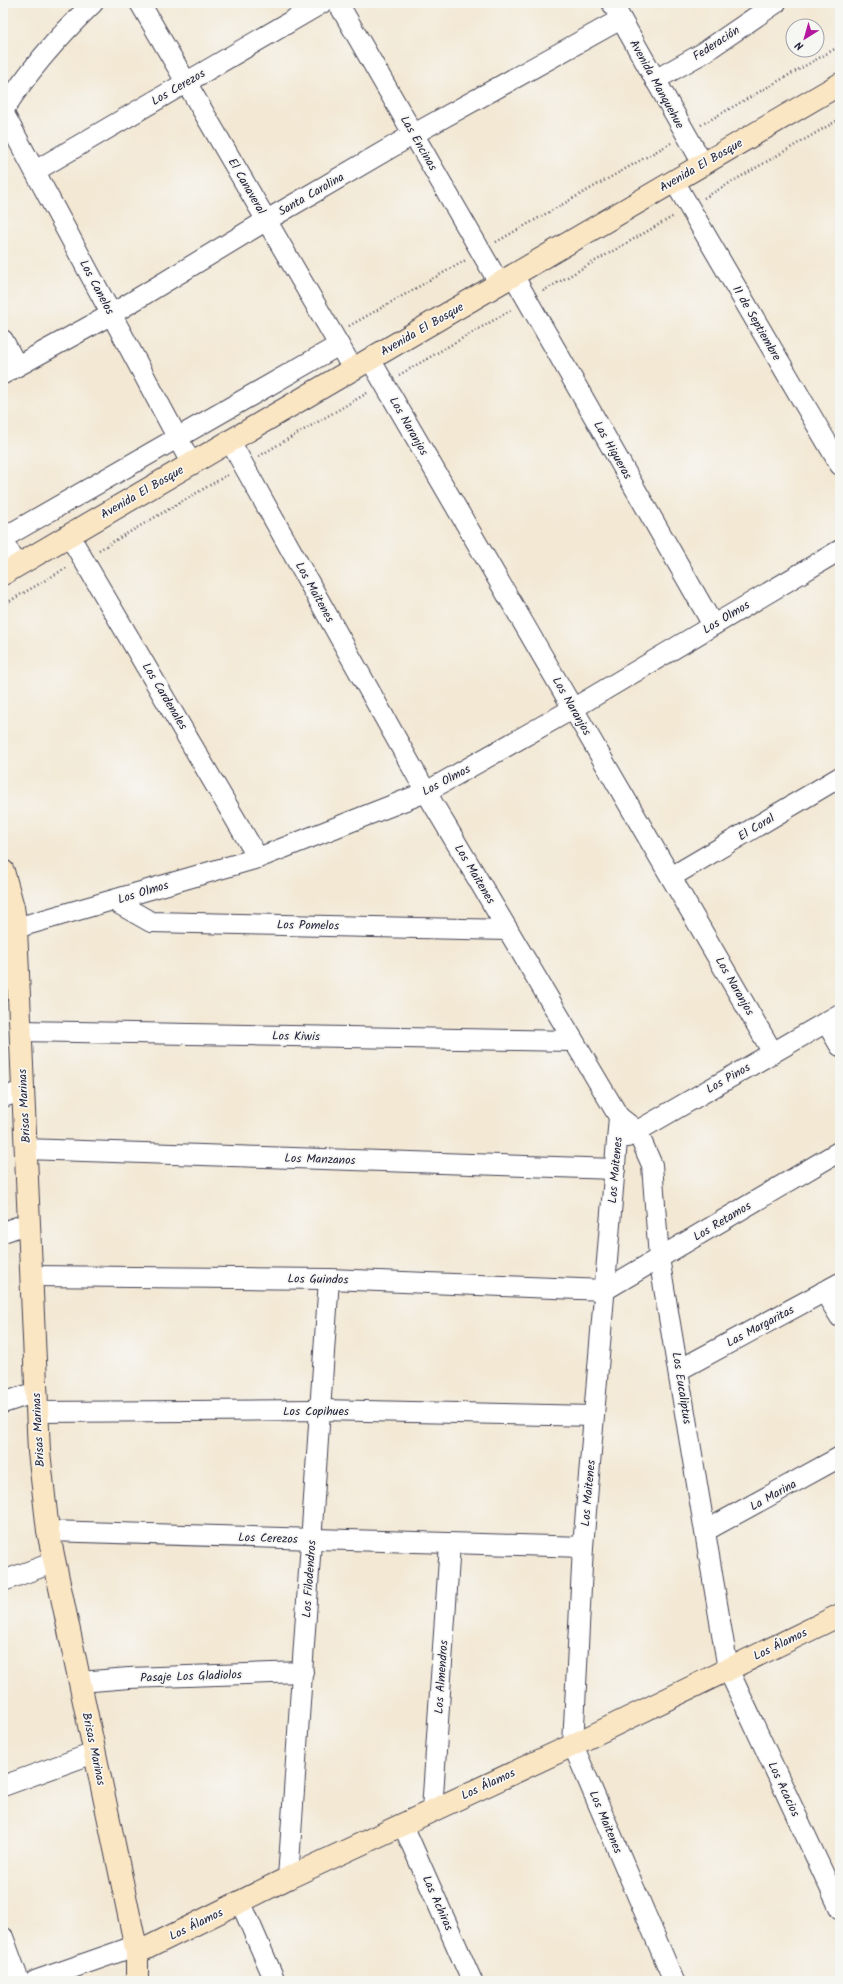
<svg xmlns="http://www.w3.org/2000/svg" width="843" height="1984" font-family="Kalam,sans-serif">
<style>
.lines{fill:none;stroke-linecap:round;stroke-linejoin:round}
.street-casing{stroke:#414052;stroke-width:22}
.secondary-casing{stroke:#414052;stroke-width:24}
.path{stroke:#414052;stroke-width:2.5;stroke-dasharray:1 3;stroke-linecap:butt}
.street{stroke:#fff;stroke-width:20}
.secondary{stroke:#fbe6c4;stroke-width:22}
.labels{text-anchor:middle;stroke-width:3.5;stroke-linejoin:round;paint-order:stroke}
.street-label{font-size:12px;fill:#22223b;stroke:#f6f6f2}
</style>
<rect width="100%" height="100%" fill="#f6f6f2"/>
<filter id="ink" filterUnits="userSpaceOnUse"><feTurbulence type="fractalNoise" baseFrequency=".025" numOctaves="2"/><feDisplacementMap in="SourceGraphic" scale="8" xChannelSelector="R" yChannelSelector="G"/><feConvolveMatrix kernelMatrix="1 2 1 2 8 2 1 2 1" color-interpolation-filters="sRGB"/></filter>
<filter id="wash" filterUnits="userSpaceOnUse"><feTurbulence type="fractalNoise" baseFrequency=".012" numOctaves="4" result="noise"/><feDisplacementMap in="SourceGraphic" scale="16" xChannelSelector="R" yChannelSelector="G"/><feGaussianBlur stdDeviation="0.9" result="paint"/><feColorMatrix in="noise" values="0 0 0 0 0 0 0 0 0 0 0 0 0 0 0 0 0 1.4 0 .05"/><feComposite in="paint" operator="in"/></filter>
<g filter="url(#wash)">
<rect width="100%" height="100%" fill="#f3e8d4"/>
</g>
<g filter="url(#ink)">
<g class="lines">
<defs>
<g id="street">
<polyline points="140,3 353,369"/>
<polyline points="338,3 499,283"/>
<polyline points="612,3 703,164"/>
<polyline points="655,80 703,53 776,3"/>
<path d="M3 111C28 71 59 36 93 3"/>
<polyline points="3,112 191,463"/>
<polyline points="35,171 322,3"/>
<polyline points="674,181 840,465"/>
<polyline points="513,275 713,625"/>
<polyline points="3,340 17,366"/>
<polyline points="370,359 773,1053"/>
<polyline points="3,374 112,314 267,220 414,134 621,19"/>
<polyline points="230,441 426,792 619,1117 583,1547 573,1745 674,1981"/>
<polyline points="69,535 258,858"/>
<polyline points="3,538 339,345"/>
<polyline points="3,541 17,565"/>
<polyline points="671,877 840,777"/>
<polyline points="114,901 151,922 508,930"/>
<polyline points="16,928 258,858 426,792 574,708 840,550"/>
<polyline points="826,1022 840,1046"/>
<polyline points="20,1031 572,1041"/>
<polyline points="3,1097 23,1091"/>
<polyline points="619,1117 637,1131 652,1165 659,1258 728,1669 840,1909"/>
<polyline points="627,1137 840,1014"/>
<polyline points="25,1149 615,1169"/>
<polyline points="3,1232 29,1223"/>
<polyline points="31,1276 329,1279 605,1290 840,1151"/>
<polyline points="824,1291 840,1317"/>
<polyline points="679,1370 840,1283"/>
<polyline points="3,1403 36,1392"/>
<polyline points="37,1412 320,1410 594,1416"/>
<polyline points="48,1531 583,1547"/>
<polyline points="705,1531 840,1457"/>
<polyline points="3,1581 55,1562"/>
<polyline points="80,1682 129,1678 303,1672"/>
<polyline points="3,1786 94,1753"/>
<polyline points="432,1810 450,1544"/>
<polyline points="403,1825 472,1981"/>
<polyline points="288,1878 329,1279"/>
<polyline points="241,1903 275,1981"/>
<polyline points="3,1937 19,1981"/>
<polyline points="35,1981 135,1946"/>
</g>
<g id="secondary">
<polyline points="3,574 840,84"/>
<polyline points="3,871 13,907 16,928 39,1452 48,1531 137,1953 137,1981"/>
<polyline points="137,1953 288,1878 573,1745 840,1615"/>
</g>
</defs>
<use href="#street" class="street-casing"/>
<use href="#secondary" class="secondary-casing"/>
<g class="path">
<polyline points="701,125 840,46"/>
<polyline points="704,198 840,119"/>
<polyline points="496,242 671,143"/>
<polyline points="543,291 674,216"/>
<polyline points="349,326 466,260"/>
<polyline points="399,375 513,309"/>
<polyline points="259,456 369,392"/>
<polyline points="99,550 229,474"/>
<polyline points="3,605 68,567"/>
</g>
<use href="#street" class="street"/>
<use href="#secondary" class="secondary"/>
</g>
</g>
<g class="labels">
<g class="street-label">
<text transform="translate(716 43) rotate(-33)" y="4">Federación</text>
<text transform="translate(657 84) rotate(61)" y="4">Avenida Manquehue</text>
<text transform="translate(178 87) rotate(-30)" y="4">Los Cerezos</text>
<text transform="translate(419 143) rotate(60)" y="4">Las Encinas</text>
<text transform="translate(701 165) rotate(-30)" y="4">Avenida El Bosque</text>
<text transform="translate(247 186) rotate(60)" y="4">El Canaveral</text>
<text transform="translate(311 194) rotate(-30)" y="4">Santa Carolina</text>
<text transform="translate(97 287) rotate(62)" y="4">Los Canelos</text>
<text transform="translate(757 323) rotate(60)" y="4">11 de Septiembre</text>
<text transform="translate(422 329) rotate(-30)" y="4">Avenida El Bosque</text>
<text transform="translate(409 426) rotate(60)" y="4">Los Naranjos</text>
<text transform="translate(613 450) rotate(60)" y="4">Las Higueras</text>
<text transform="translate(142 492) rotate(-30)" y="4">Avenida El Bosque</text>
<text transform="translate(315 592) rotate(61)" y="4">Los Maitenes</text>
<text transform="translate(726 617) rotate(-31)" y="4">Los Olmos</text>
<text transform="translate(165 696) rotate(59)" y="4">Los Cardenales</text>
<text transform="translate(572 706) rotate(60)" y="4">Los Naranjos</text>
<text transform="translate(446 780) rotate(-28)" y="4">Los Olmos</text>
<text transform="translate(756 827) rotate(-31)" y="4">El Coral</text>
<text transform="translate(475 874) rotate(59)" y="4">Los Maitenes</text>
<text transform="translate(143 892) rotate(-17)" y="4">Los Olmos</text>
<text transform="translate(308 925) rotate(1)" y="4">Los Pomelos</text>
<text transform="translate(735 986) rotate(60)" y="4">Los Naranjos</text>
<text transform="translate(296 1036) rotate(1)" y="4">Los Kiwis</text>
<text transform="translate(728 1078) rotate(-30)" y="4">Los Pinos</text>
<text transform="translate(24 1106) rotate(-93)" y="4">Brisas Marinas</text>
<text transform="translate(320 1159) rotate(2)" y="4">Los Manzanos</text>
<text transform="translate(615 1170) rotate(-85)" y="4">Los Maitenes</text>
<text transform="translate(722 1221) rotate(-31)" y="4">Los Retamos</text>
<text transform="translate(318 1279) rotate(1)" y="4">Los Guindos</text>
<text transform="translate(760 1326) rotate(-28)" y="4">Las Margaritas</text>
<text transform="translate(682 1388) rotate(81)" y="4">Los Eucaliptus</text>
<text x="316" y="1415">Los Copihues</text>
<text transform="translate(38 1430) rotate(-93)" y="4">Brisas Marinas</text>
<text transform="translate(588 1493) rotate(-85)" y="4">Los Maitenes</text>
<text transform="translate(773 1495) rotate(-29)" y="4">La Marina</text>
<text transform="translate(268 1538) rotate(2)" y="4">Los Cerezos</text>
<text transform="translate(309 1579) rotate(-86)" y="4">Los Filodendros</text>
<text transform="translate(780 1644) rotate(-26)" y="4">Los Álamos</text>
<text transform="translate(191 1676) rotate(-2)" y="4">Pasaje Los Gladiolos</text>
<text transform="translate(441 1677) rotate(-86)" y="4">Los Almendros</text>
<text transform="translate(94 1749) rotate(78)" y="4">Brisas Marinas</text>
<text transform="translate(488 1784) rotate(-25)" y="4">Los Álamos</text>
<text transform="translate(784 1789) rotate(65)" y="4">Los Acacios</text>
<text transform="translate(606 1822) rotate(67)" y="4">Los Maitenes</text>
<text transform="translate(438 1903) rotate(66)" y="4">Las Achiras</text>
<text transform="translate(196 1924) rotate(-26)" y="4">Los Álamos</text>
</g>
</g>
<rect width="843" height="1984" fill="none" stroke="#f6f6f2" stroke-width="16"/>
<g transform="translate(805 38) rotate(217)"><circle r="19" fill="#f6f6f2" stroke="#a1a1a9"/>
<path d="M0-3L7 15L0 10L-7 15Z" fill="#b5179e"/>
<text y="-6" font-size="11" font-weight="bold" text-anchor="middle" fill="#22223b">N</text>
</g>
</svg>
